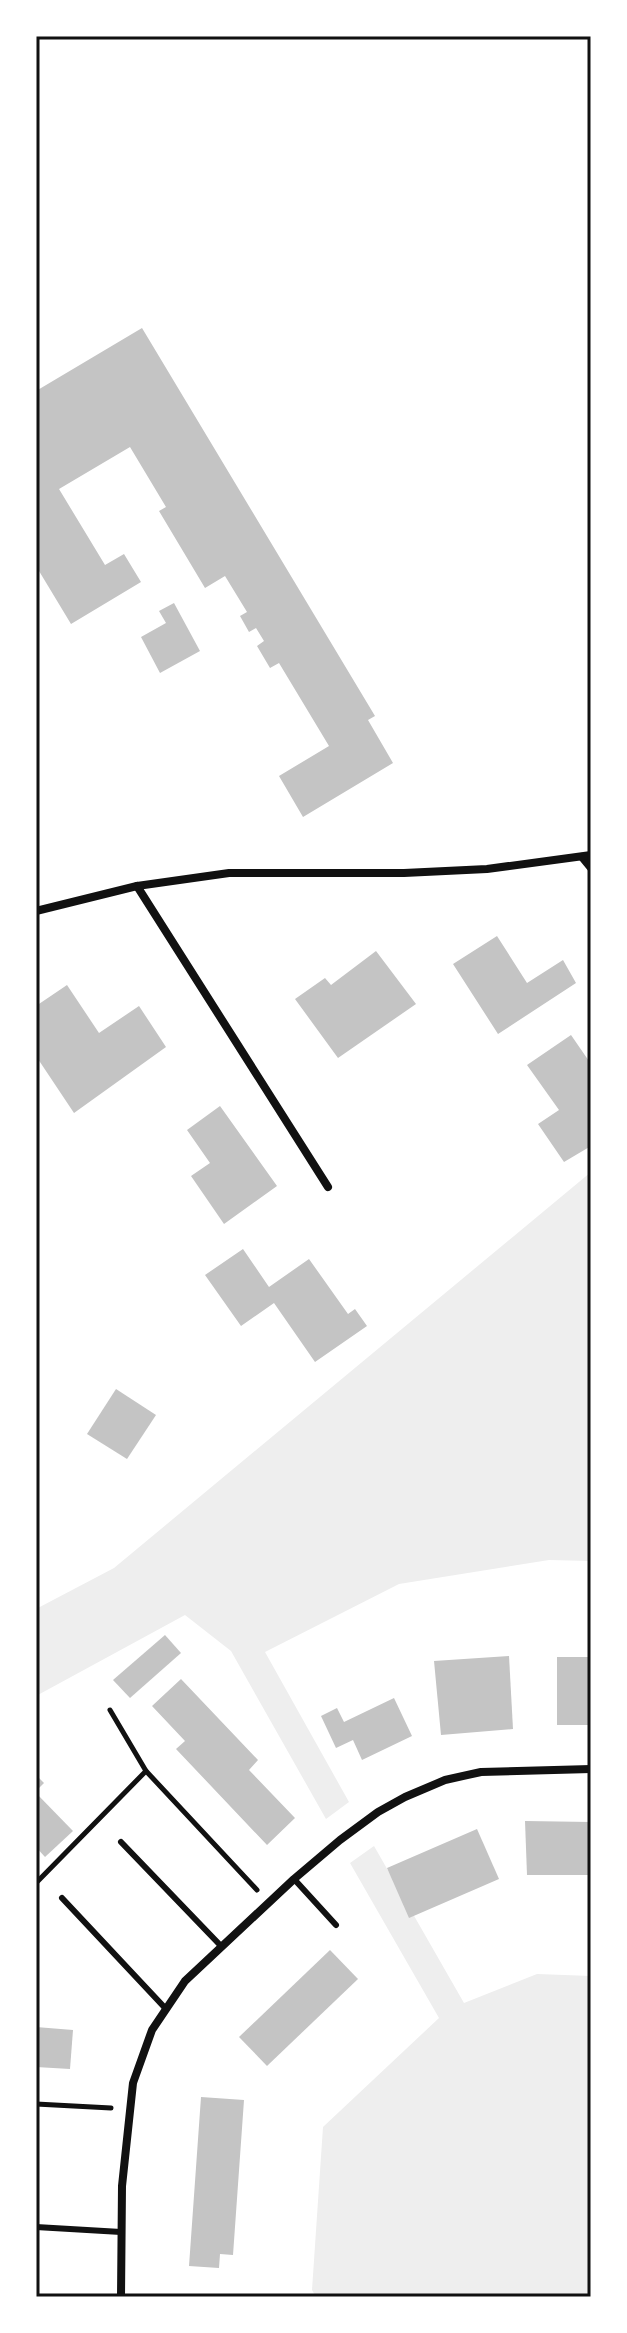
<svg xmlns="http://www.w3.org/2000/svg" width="627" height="2333" font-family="Roboto,sans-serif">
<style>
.green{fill:#eee}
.building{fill:#c4c4c4}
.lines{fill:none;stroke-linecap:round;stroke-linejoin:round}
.path{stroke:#111;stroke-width:5}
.service{stroke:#111;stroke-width:6}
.minor{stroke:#111;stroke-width:8}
.neatline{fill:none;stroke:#111;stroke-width:3}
</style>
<rect width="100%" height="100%" fill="#fff"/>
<g class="green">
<polygon points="591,1172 591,1561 549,1560 399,1584 265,1652 349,1802 326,1819 231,1651 185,1615 36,1696 36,1609 114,1568"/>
<polygon points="374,1846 464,2003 537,1974 591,1976 591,2297 316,2297 312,2290 323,2127 439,2018 350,1863"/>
</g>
<g class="building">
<polygon points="142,328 375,716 368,720 393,763 303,817 279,776 329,746 279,663 270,668 257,646 264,641 256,628 249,632 240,616 247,612 225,576 205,588 159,511 166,507 130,447 59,489 105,565 124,554 141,582 71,624 36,566 36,391"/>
<polygon points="174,603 200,651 160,673 141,637 166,623 159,611"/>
<polygon points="497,936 527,983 563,960 576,983 498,1034 453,964"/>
<polygon points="376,951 416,1004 338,1058 295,999 325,978 331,985"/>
<polygon points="67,985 99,1033 139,1006 166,1047 74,1113 36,1056 36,1006"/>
<polygon points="571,1035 591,1064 591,1146 564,1162 538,1124 559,1110 527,1065"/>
<polygon points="220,1106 277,1186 224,1224 191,1176 210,1163 187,1130"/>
<polygon points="243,1249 269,1287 309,1259 348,1314 355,1309 367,1326 315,1362 274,1303 241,1326 205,1275"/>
<polygon points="116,1389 156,1415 127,1459 87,1434"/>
<polygon points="165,1635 181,1653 130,1698 113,1680"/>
<polygon points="509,1656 513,1729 441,1735 434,1661"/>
<rect x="557" y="1657" width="34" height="68"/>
<polygon points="181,1679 258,1760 249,1770 295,1818 267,1845 176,1749 185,1741 152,1706"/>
<polygon points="394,1698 412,1736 362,1760 353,1740 336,1748 321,1716 337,1708 344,1722"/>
<polygon points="36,1775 44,1783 36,1791"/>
<polygon points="36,1793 73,1831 45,1857 36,1847"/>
<polygon points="525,1821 591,1822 591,1875 527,1875"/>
<polygon points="477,1829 499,1879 409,1918 387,1868"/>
<polygon points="330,1950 358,1979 267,2066 239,2037"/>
<polygon points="36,2027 73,2030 70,2069 36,2067"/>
<polygon points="201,2097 244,2100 233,2255 220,2254 219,2268 189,2266"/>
</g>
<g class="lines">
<g class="path">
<polyline points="110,1710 146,1771"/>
<polyline points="36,1883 146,1771 257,1890"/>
<polyline points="36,2104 111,2108"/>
</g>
<g class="service">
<polyline points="121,1842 221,1946"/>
<polyline points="294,1879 336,1925"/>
<polyline points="62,1898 166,2009"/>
<polyline points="36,2227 121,2232"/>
</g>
<g class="minor">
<polyline points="582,857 591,868"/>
<polyline points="137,886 328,1187"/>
<polyline points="36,911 137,886 229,873 404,873 487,869 591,855"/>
<polyline points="121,2297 122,2186 133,2083 152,2030 185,1981 294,1879 340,1840 378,1812 405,1797 445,1780 481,1772 591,1769"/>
</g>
</g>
<rect width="627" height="2333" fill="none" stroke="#ffffff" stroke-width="76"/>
<rect x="38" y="38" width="551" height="2257" class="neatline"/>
</svg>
